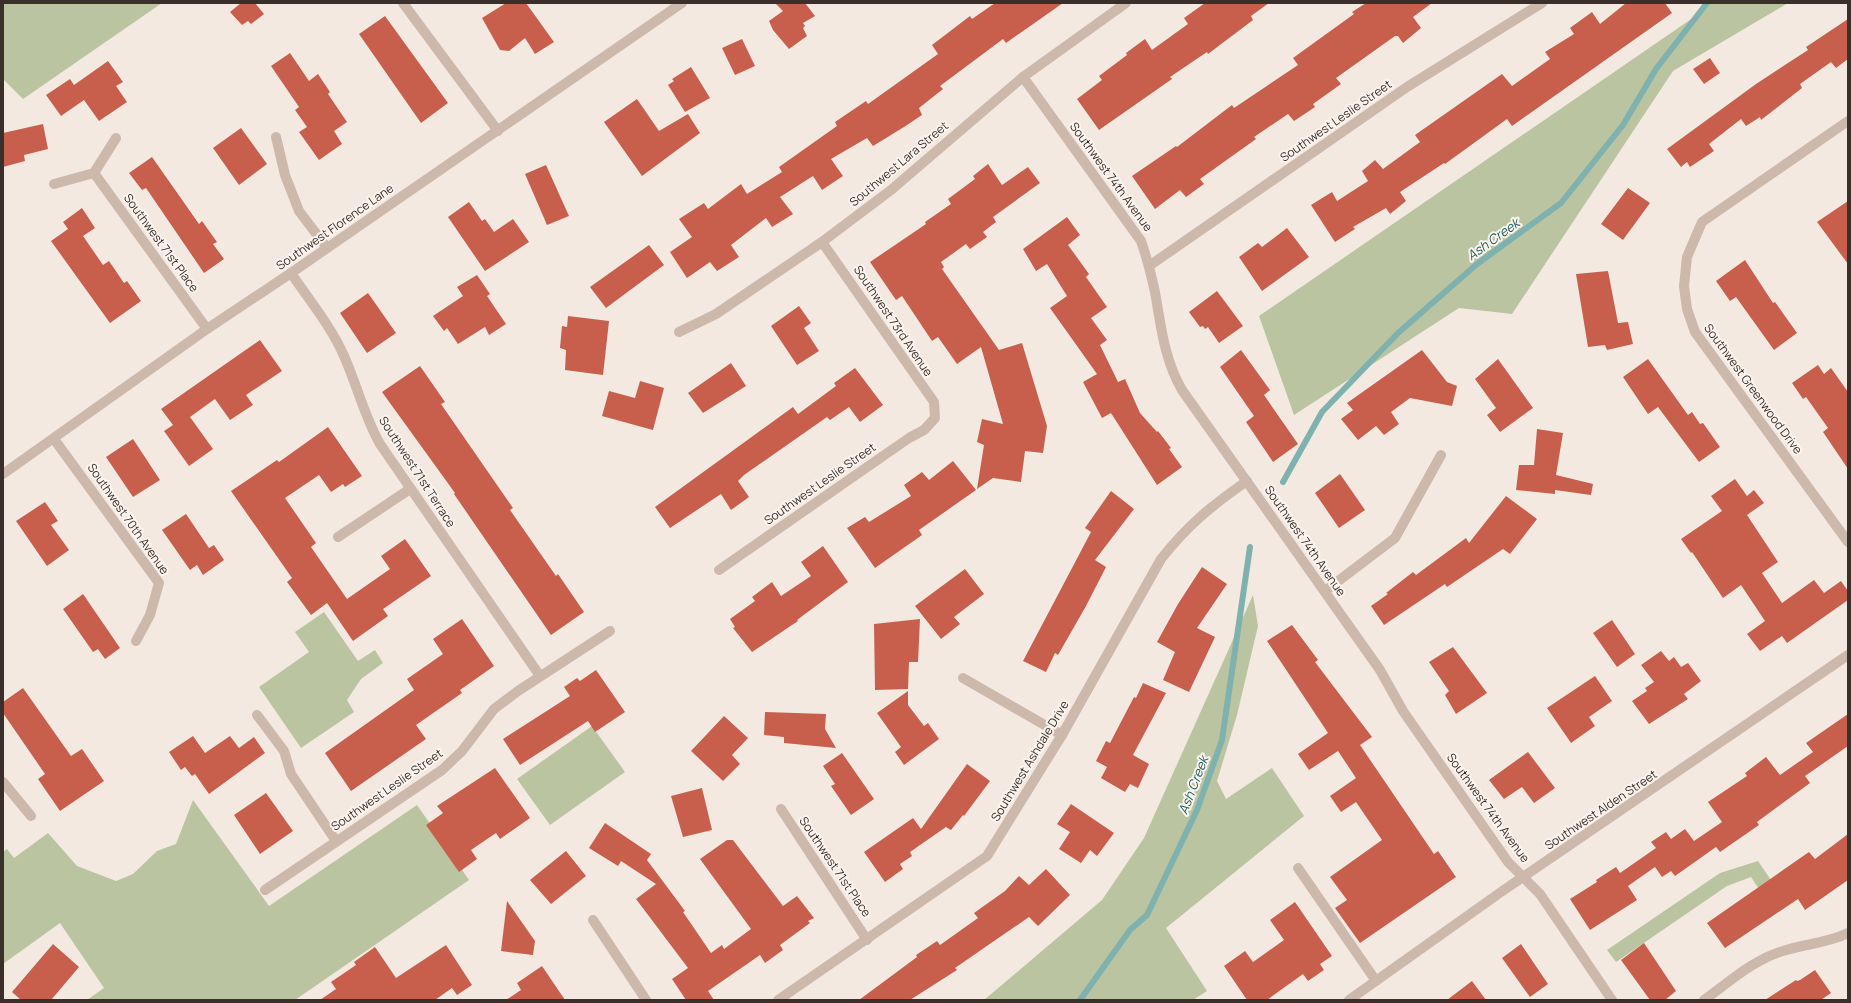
<svg xmlns="http://www.w3.org/2000/svg" width="1851" height="1003" font-family="Manrope,sans-serif">
<style>
.green{fill:#bbc4a0}
.lines{fill:none;stroke-linecap:round;stroke-linejoin:round}
.stream{stroke:#7fb2af;stroke-width:6}
.building{fill:#c75f4c}
.minor{stroke:#cdb8ac;stroke-width:10}
.labels{text-anchor:middle;stroke-width:4;stroke-linejoin:round;paint-order:stroke}
.street-label{font-size:12px;fill:#3b2f2b;stroke:#fbf4ee}
.water-label{font-size:13px;font-style:italic;fill:#1f5e5c;stroke:#fbf4ee}
</style>
<rect width="100%" height="100%" fill="#f4e9e1"/>
<g class="green">
<polygon points="3,3 162,3 23,99 3,79"/>
<polygon points="1704,3 1788,3 1673,71 1512,314 1459,308 1294,415 1259,316 1700,13"/>
<polygon points="1253,595 1258,626 1237,715 1217,781 1226,799 1272,768 1304,816 1166,928 1207,991 1193,1000 984,1000 1102,900 1144,838"/>
<polygon points="324,612 358,661 375,650 383,663 361,679 347,700 354,712 301,748 259,687 309,652 295,632"/>
<polygon points="592,726 625,772 550,825 517,779"/>
<polygon points="193,800 269,906 417,805 469,880 295,1000 87,1000 104,988 60,923 3,964 3,852 7,849 14,858 48,833 77,866 116,881 133,874 157,851 176,844"/>
<polygon points="1758,861 1775,886 1763,895 1751,877 1727,886 1616,962 1607,950 1720,873"/>
</g>
<g class="lines">
<g class="stream">
<polyline points="1283,482 1322,412 1398,333 1477,264 1561,203 1623,125 1656,69 1707,3"/>
<polyline points="1080,1000 1130,930 1147,915 1197,810 1222,740 1250,547"/>
</g>
</g>
<g class="building">
<polygon points="241,3 255,3 264,14 251,24 248,21 242,25 230,12"/>
<polygon points="506,3 526,3 554,42 535,54 525,38 509,51 500,50 482,18"/>
<polygon points="775,3 805,3 815,16 803,23 805,26 803,28 807,36 789,49 773,30 769,21 783,11"/>
<polygon points="995,3 1063,3 1006,43 1003,39 940,86 943,89 919,108 922,115 904,127 873,146 867,138 831,159 843,176 822,190 813,176 780,197 793,214 772,227 766,218 731,245 739,257 717,271 710,262 687,278 670,252 692,237 679,219 704,203 708,209 741,184 747,194 782,172 779,167 837,126 835,122 866,101 868,104 938,54 932,45 970,16 972,19"/>
<polygon points="1205,3 1269,3 1251,16 1253,20 1208,54 1207,52 1170,77 1172,79 1099,130 1077,99 1102,80 1099,76 1127,55 1126,53 1145,39 1152,50 1188,24 1184,18"/>
<polygon points="1366,3 1432,3 1413,17 1421,28 1403,43 1398,36 1395,36 1336,78 1341,84 1313,104 1315,107 1294,121 1288,114 1254,137 1256,139 1200,179 1204,184 1186,197 1180,190 1155,209 1132,176 1176,146 1177,147 1232,105 1234,108 1298,65 1293,58 1354,14 1352,12"/>
<polygon points="1626,3 1665,3 1672,13 1512,126 1507,119 1445,164 1444,163 1400,192 1406,201 1390,214 1386,208 1353,227 1355,229 1335,242 1311,205 1332,192 1337,201 1368,181 1362,171 1375,160 1383,169 1420,142 1415,135 1502,74 1512,86 1550,59 1545,52 1574,34 1570,28 1592,12 1600,24"/>
<polygon points="385,16 448,103 421,123 359,34"/>
<polygon points="1848,19 1848,59 1836,68 1831,62 1800,84 1802,88 1761,120 1760,117 1746,126 1741,119 1709,144 1714,151 1690,167 1687,162 1681,167 1667,149 1756,84 1808,50 1806,47"/>
<polygon points="742,39 755,66 735,75 722,48"/>
<polygon points="290,53 309,81 318,74 330,92 328,94 347,122 334,131 342,144 319,160 299,132 307,127 295,110 299,107 271,66"/>
<polygon points="1710,58 1720,73 1704,84 1693,69"/>
<polygon points="108,61 123,82 116,86 127,102 99,121 84,100 61,116 46,95 70,79 74,85"/>
<polygon points="691,67 710,98 685,112 668,85 674,81 672,79"/>
<polygon points="637,99 659,131 688,114 700,133 642,176 604,122"/>
<polygon points="43,124 48,149 24,155 25,161 3,167 3,133"/>
<polygon points="241,128 267,164 239,185 213,148"/>
<polygon points="152,157 199,224 202,221 217,242 213,244 224,259 204,273 146,188 142,190 129,173"/>
<polygon points="988,164 1002,185 1028,167 1040,183 993,217 996,222 983,232 987,237 970,249 966,244 941,262 944,267 942,269 999,350 1022,343 1047,426 1043,453 1025,451 1021,482 993,478 977,489 984,445 977,442 982,419 1003,424 981,347 957,364 938,337 932,341 902,296 896,300 870,262 926,224 925,222 951,204 948,199 975,179 973,176"/>
<polygon points="546,165 569,216 547,225 525,174"/>
<polygon points="1628,188 1650,203 1623,240 1601,224"/>
<polygon points="1848,201 1848,264 1817,222"/>
<polygon points="469,202 482,221 485,219 494,232 513,219 529,242 485,271 448,217"/>
<polygon points="82,208 95,228 83,236 103,265 109,261 124,283 127,281 141,301 110,323 51,241 68,229 63,222"/>
<polygon points="1067,217 1080,235 1068,245 1089,274 1086,277 1107,307 1091,318 1107,340 1100,345 1118,382 1125,379 1140,413 1157,432 1158,431 1171,448 1169,449 1182,467 1157,485 1111,413 1102,418 1083,382 1097,374 1050,308 1067,296 1047,264 1036,271 1023,249"/>
<polygon points="1287,228 1309,257 1262,291 1239,257 1258,243 1262,247"/>
<polygon points="649,245 664,265 606,308 590,287"/>
<polygon points="1745,260 1773,303 1775,302 1797,333 1774,350 1736,297 1730,301 1716,281"/>
<polygon points="1608,271 1618,323 1628,322 1633,344 1607,350 1605,345 1588,347 1576,274"/>
<polygon points="477,275 490,294 487,296 506,324 489,335 485,327 458,344 447,328 444,331 433,316 463,296 457,287"/>
<polygon points="1217,291 1243,326 1219,343 1208,327 1205,329 1203,326 1200,327 1189,312"/>
<polygon points="368,293 396,333 367,353 340,313"/>
<polygon points="799,306 811,323 804,328 819,351 797,365 771,326"/>
<polygon points="568,316 609,321 603,375 565,370 566,350 560,348 562,326 567,327"/>
<polygon points="260,340 282,371 246,395 253,405 230,420 215,399 190,417 213,449 189,466 164,431 173,425 161,409"/>
<polygon points="1241,350 1270,390 1264,395 1298,444 1273,462 1246,422 1254,416 1220,367"/>
<polygon points="1422,350 1447,382 1457,386 1452,406 1410,398 1391,412 1399,424 1384,435 1376,426 1358,440 1341,419 1353,410 1347,403"/>
<polygon points="1498,359 1533,408 1500,432 1487,415 1496,408 1475,379"/>
<polygon points="1648,359 1688,415 1692,412 1700,424 1703,423 1720,447 1699,462 1658,407 1648,414 1623,377"/>
<polygon points="731,363 746,386 703,413 688,393"/>
<polygon points="1818,365 1824,374 1831,368 1848,392 1848,469 1823,432 1828,428 1806,397 1803,399 1792,383"/>
<polygon points="420,366 445,402 441,404 513,508 510,510 556,576 558,574 584,612 551,635 454,494 455,493 382,392"/>
<polygon points="855,368 883,405 860,422 849,407 830,420 827,417 744,475 738,481 749,497 731,510 721,494 670,528 655,507 793,407 798,414 836,386 834,383"/>
<polygon points="640,381 664,388 653,430 602,416 609,391 635,398"/>
<polygon points="328,427 362,476 345,487 343,484 331,492 319,475 285,498 316,543 311,547 347,599 390,569 381,556 405,539 431,576 383,609 388,616 353,641 327,603 311,615 287,582 292,578 231,491 277,460 279,462"/>
<polygon points="1537,429 1563,433 1556,475 1593,484 1591,495 1555,490 1555,494 1516,490 1519,465 1534,465"/>
<polygon points="133,439 160,480 133,497 106,457"/>
<polygon points="953,461 976,490 919,530 922,535 875,568 847,528 865,517 869,522 911,496 904,485 922,472 929,480"/>
<polygon points="1340,474 1365,510 1339,528 1315,493"/>
<polygon points="1735,479 1747,496 1754,490 1764,503 1747,515 1778,562 1762,573 1782,603 1814,580 1824,593 1841,581 1848,591 1848,600 1787,643 1782,636 1760,651 1747,634 1765,621 1741,585 1723,598 1692,552 1691,553 1681,539 1722,511 1711,496"/>
<polygon points="1111,491 1134,509 1095,560 1106,567 1086,606 1058,655 1055,653 1046,672 1023,661 1091,532 1085,528"/>
<polygon points="1506,496 1537,519 1510,554 1503,549 1447,587 1445,584 1384,625 1371,606 1388,594 1386,593 1413,572 1416,575 1466,538 1469,543"/>
<polygon points="45,502 58,521 51,525 69,550 47,566 16,521"/>
<polygon points="186,514 209,548 214,545 224,560 203,575 197,565 190,570 162,530"/>
<polygon points="823,546 848,582 797,620 798,621 752,652 733,628 735,627 730,619 755,601 752,597 772,582 781,596 811,576 801,562"/>
<polygon points="1202,567 1227,584 1197,628 1215,637 1189,692 1163,680 1175,652 1157,642 1178,604"/>
<polygon points="965,569 984,594 954,617 960,624 941,639 915,606"/>
<polygon points="83,594 120,648 105,659 98,649 93,652 63,609"/>
<polygon points="462,619 494,666 460,690 462,693 416,725 426,739 351,791 325,753 414,690 407,679 443,654 433,639"/>
<polygon points="920,619 918,662 909,662 908,689 875,690 874,624"/>
<polygon points="1612,620 1635,654 1617,667 1593,633"/>
<polygon points="1292,625 1318,660 1315,662 1372,737 1360,745 1434,854 1438,851 1456,877 1360,943 1335,908 1347,900 1330,877 1382,840 1356,802 1341,812 1330,796 1356,778 1338,751 1309,770 1298,754 1328,733 1267,641"/>
<polygon points="1453,647 1487,693 1456,714 1445,695 1449,691 1429,662"/>
<polygon points="1661,651 1669,661 1674,657 1681,667 1688,663 1701,681 1684,694 1688,699 1649,724 1632,701 1647,691 1645,688 1654,682 1641,665"/>
<polygon points="596,670 625,712 595,732 588,721 520,765 503,739 570,696 564,687 577,678 580,681"/>
<polygon points="1595,676 1612,701 1589,717 1595,726 1571,743 1547,708"/>
<polygon points="1143,683 1166,693 1133,755 1149,764 1138,788 1130,784 1125,792 1101,778 1107,767 1096,761 1106,741 1110,743 1134,697 1136,698"/>
<polygon points="23,688 71,756 82,749 104,781 60,811 38,779 45,774 3,713 3,702"/>
<polygon points="908,691 908,705 924,726 928,723 939,739 904,765 895,752 901,747 877,713"/>
<polygon points="765,712 826,714 825,729 836,748 784,743 784,737 764,735"/>
<polygon points="1848,714 1848,746 1805,776 1810,783 1757,822 1759,825 1720,852 1716,847 1675,876 1671,871 1662,877 1655,867 1628,886 1637,900 1590,930 1570,899 1597,882 1596,880 1616,867 1620,873 1656,848 1651,842 1666,832 1671,839 1685,829 1694,841 1722,822 1708,802 1747,776 1745,773 1766,757 1780,775 1813,752 1806,743"/>
<polygon points="724,716 748,738 732,755 740,764 723,781 691,751"/>
<polygon points="193,736 205,753 230,736 239,748 254,737 265,753 209,794 195,774 192,776 185,767 181,770 169,752"/>
<polygon points="1528,752 1555,788 1534,803 1522,787 1504,799 1489,780"/>
<polygon points="842,753 874,799 851,815 831,786 835,784 823,766"/>
<polygon points="967,764 990,781 964,816 963,815 951,830 946,827 910,852 912,856 900,864 903,869 885,882 864,852 913,818 921,829"/>
<polygon points="495,768 530,818 500,839 496,833 471,850 477,859 459,872 426,825 443,813 437,806"/>
<polygon points="702,788 712,830 683,837 671,796"/>
<polygon points="266,793 293,831 260,854 234,815"/>
<polygon points="1071,804 1114,833 1097,856 1090,850 1081,863 1059,849 1070,832 1057,824"/>
<polygon points="605,823 651,854 647,860 685,911 683,912 711,953 722,945 724,949 751,929 700,859 727,840 733,840 783,906 797,896 814,918 808,921 810,923 780,945 783,950 765,963 760,955 708,991 714,1000 686,1000 672,979 688,968 636,899 656,884 621,861 618,866 589,848"/>
<polygon points="1848,834 1848,880 1805,910 1798,899 1725,948 1707,923 1809,852 1815,859"/>
<polygon points="566,851 586,876 551,904 530,880"/>
<polygon points="1046,869 1070,895 1038,926 1029,917 955,968 957,970 910,1000 859,1000 917,957 916,955 937,941 940,945 978,918 974,913 1005,891 1019,876 1029,885"/>
<polygon points="507,901 535,941 533,955 501,951"/>
<polygon points="1295,902 1332,956 1320,964 1324,970 1308,981 1303,974 1267,1000 1247,1000 1224,966 1245,951 1253,962 1284,940 1270,920"/>
<polygon points="1644,943 1676,991 1665,1000 1650,1000 1621,960"/>
<polygon points="53,944 79,967 51,1000 21,1000 12,992"/>
<polygon points="1521,944 1548,984 1530,997 1502,958"/>
<polygon points="446,945 472,985 457,995 452,988 435,1000 320,1000 336,989 331,982 356,965 354,962 375,947 396,978"/>
<polygon points="542,966 565,1000 506,1000 521,990 517,983"/>
<polygon points="1815,970 1831,993 1821,1000 1765,1000 1796,980 1797,981 1800,980"/>
<polygon points="1472,981 1486,1000 1447,1000"/>
</g>
<g class="lines">
<g class="minor">
<polyline points="403,3 498,131"/>
<path d="M1023 77 1141 241C1147 258 1151 274 1155 292 1161 326 1164 359 1182 390L1380 670 1403 711 1508 862 1540 894 1612 1000"/>
<polyline points="1848,121 1702,222 1687,257 1684,286 1687,309 1695,332 1848,542"/>
<polyline points="276,137 285,175 299,211 327,248"/>
<polyline points="94,173 207,329"/>
<polyline points="54,184 94,173 116,138"/>
<polyline points="1149,266 1407,87 1542,3"/>
<path d="M291 273C309 300 331 326 344 356 357 385 364 416 380 444L540 676"/>
<polyline points="679,332 716,314 822,242 891,190 1023,77 1126,3"/>
<polyline points="54,439 159,583 150,615 136,641"/>
<polyline points="3,474 207,329 291,273 682,3"/>
<polyline points="338,537 410,489"/>
<polyline points="719,570 909,438 924,430 935,418 934,402 822,242"/>
<polyline points="1325,591 1395,538 1441,455"/>
<polyline points="963,678 1062,735"/>
<polyline points="257,715 284,751 291,774 336,841"/>
<polyline points="3,782 31,816"/>
<polyline points="781,809 867,940"/>
<polyline points="1298,868 1376,981"/>
<polyline points="265,890 442,770 462,751 494,709 518,691 610,631"/>
<polyline points="593,920 646,1000"/>
<path d="M778 1000 987 856 1062 735 1161 559C1188 525 1211 506 1247 481"/>
<polyline points="1349,1000 1501,892 1848,655"/>
<path d="M1704 1000C1728 983 1754 959 1783 951 1804 944 1828 943 1848 933"/>
</g>
</g>
<g class="labels">
<g class="street-label">
<text transform="translate(1336 121) rotate(-35)" y="4">Southwest Leslie Street</text>
<text transform="translate(899 164) rotate(-40)" y="4">Southwest Lara Street</text>
<text transform="translate(1111 177) rotate(54)" y="4">Southwest 74th Avenue</text>
<text transform="translate(335 227) rotate(-35)" y="4">Southwest Florence Lane</text>
<text transform="translate(161 243) rotate(54)" y="4">Southwest 71st Place</text>
<text transform="translate(893 321) rotate(56)" y="4">Southwest 73rd Avenue</text>
<text transform="translate(1753 389) rotate(54)" y="4">Southwest Greenwood Drive</text>
<text transform="translate(417 472) rotate(57)" y="4">Southwest 71st Terrace</text>
<text transform="translate(820 484) rotate(-35)" y="4">Southwest Leslie Street</text>
<text transform="translate(128 519) rotate(55)" y="4">Southwest 70th Avenue</text>
<text transform="translate(1305 541) rotate(55)" y="4">Southwest 74th Avenue</text>
<text transform="translate(1030 761) rotate(-59)" y="4">Southwest Ashdale Drive</text>
<text transform="translate(387 790) rotate(-35)" y="4">Southwest Leslie Street</text>
<text transform="translate(1488 808) rotate(54)" y="4">Southwest 74th Avenue</text>
<text transform="translate(1601 810) rotate(-34)" y="4">Southwest Alden Street</text>
<text transform="translate(835 867) rotate(56)" y="4">Southwest 71st Place</text>
</g>
<g class="water-label">
<text transform="translate(1493 239) rotate(-36)" y="5">Ash Creek</text>
<text transform="translate(1193 785) rotate(-69)" y="5">Ash Creek</text>
</g>
</g>
<rect width="1851" height="1003" fill="none" stroke="#3b2f2b" stroke-width="8"/>
</svg>
